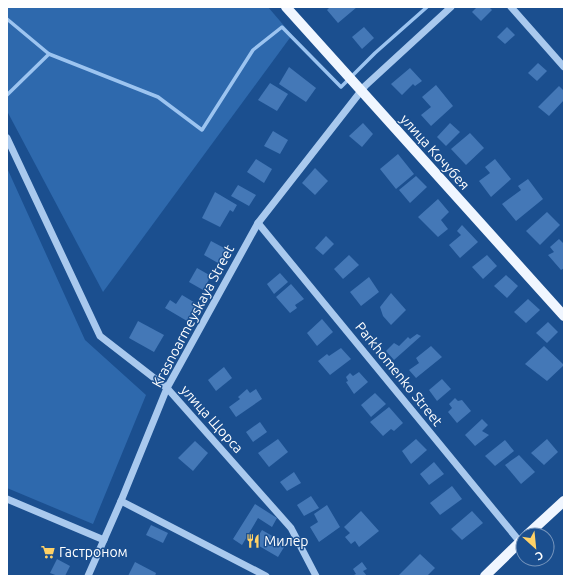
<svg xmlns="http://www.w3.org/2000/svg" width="571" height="583" font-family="Ubuntu,sans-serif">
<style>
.green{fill:#2e69ad}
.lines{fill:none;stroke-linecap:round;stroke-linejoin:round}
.stream{stroke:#9cc4f0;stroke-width:3.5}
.building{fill:#4478b7}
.minor{stroke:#a9c9ee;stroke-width:7}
.major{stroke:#f0f6ff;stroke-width:10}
.labels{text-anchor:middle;stroke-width:3;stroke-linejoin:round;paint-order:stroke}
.street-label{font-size:14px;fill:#fff;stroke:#1b4f8f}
.poi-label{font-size:14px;fill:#fff;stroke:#1b4f8f;text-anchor:start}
</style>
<rect width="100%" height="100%" fill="#1b4f8f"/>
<g class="green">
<polygon points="7,7 268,7 292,35 103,292 7,111"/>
<polygon points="7,168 85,340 146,395 93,524 7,488"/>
</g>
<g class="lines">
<g class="stream">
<polyline points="7,19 49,54"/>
<polyline points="7,95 49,54 158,97 202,130 253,50 282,27 341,87 375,53 427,7"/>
</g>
</g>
<g class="building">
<polygon points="330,7 357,7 338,23 327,10"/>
<polygon points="477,7 489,7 492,10 481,21 472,12"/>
<polygon points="364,27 374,38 362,49 352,37"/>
<polygon points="507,27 515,35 505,44 497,37"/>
<polygon points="538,63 547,71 537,81 528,73"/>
<polygon points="289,67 316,88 306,102 279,84"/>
<polygon points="410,68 422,81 415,86 413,84 402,95 391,84"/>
<polygon points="270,83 288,94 277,111 258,100"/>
<polygon points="436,85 453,106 431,126 421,115 431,107 422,97"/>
<polygon points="559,86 564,91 564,100 549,116 538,107"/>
<polygon points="363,123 373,134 362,147 349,136"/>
<polygon points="450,123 460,132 446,146 437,137"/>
<polygon points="273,131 288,140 280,154 264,146"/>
<polygon points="470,133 484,148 466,165 451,149"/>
<polygon points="398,154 414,174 396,189 380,169"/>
<polygon points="256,159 272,169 264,183 247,172"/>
<polygon points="495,159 511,179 491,197 479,181 490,173 485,167"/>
<polygon points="315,168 328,181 315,195 302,183"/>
<polygon points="416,176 427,187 410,203 399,190"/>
<polygon points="528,179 543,199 516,221 502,204 521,190 518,186"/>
<polygon points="238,185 256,195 249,206 231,196"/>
<polygon points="215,192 237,205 233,212 230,210 220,227 202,218"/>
<polygon points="438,199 449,212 441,220 448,229 438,237 418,217"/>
<polygon points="547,212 560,225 540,245 526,231"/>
<polygon points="462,225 478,242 460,258 449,245 461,235 457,231"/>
<polygon points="326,236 334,244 323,255 315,248"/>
<polygon points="559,239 563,243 564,242 564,268 561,270 548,255 554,252 550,247"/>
<polygon points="211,241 226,249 218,263 204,255"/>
<polygon points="349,255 359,265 343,279 334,269"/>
<polygon points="487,255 497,266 483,279 472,267"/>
<polygon points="197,268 211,276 203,290 189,282"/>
<polygon points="280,273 288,282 274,294 267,284"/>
<polygon points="506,275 518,286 507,298 494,286"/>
<polygon points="369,277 379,292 361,306 350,292"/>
<polygon points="291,284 304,299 295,305 297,308 290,313 276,297"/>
<polygon points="391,293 406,310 391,325 383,316 380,307"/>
<polygon points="182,295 197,304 187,321 165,308 170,300 176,304"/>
<polygon points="528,299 540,310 526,323 514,312"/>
<polygon points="322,319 333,332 317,346 307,333"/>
<polygon points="138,321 164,335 154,352 129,338"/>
<polygon points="548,322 558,332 547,343 536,333"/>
<polygon points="417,334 421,336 394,360 386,351 394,343 399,346 408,337 410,339"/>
<polygon points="431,346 442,357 416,378 409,370 419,363 416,358"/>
<polygon points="544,346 564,365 547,381 525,364"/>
<polygon points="341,348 351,359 330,375 318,361 327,354 329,356"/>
<polygon points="224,367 232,378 216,391 208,380"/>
<polygon points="359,372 368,382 354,394 346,382 348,381 346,377 350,373 353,376"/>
<polygon points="442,379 451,389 437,401 429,390"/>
<polygon points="247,389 250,393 256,389 262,399 236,417 229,407 240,399 238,397"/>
<polygon points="375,393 386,404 371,417 361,405"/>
<polygon points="455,398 458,401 462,400 471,411 457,423 448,412 452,408 449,404"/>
<polygon points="389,407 403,423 394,431 391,429 383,436 370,422"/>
<polygon points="482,419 488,425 482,431 489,435 475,446 465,435"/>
<polygon points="260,422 267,432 253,442 246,432"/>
<polygon points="278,439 288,452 269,467 258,453"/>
<polygon points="416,439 427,450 411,464 402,451"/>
<polygon points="547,439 558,452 544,465 531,453"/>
<polygon points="505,440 514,451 495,466 485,456"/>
<polygon points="195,441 208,453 193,471 178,458"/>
<polygon points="519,455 535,472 521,484 505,465"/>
<polygon points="434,462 444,474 429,485 420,474"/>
<polygon points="294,472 301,483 287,491 280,482"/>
<polygon points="452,486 462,499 440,515 430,503"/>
<polygon points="311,496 319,508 304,516 297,505"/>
<polygon points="255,504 277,518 272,527 258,518 242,545 233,539"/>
<polygon points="327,505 340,527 319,542 310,527 318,522 314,514"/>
<polygon points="361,511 379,531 359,547 355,541 351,544 345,537 350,533 344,527"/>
<polygon points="472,511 483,523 462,540 451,529"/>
<polygon points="151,525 168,533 163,543 146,535"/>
<polygon points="262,530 286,544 278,557 254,543"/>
<polygon points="420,554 435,568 427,576 398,576"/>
<polygon points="57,559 70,566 65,576 58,576 50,573"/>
<polygon points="135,562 156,573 155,576 128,576"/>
<polygon points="362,562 367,569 363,571 367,576 352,576 356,574 353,569"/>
</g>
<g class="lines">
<g class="minor">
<polyline points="511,7 564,67"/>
<polyline points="7,138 100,336 167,388 291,528 316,576"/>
<polyline points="258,223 520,542"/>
<polyline points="7,499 104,540"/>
<polyline points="121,501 266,576"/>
<polyline points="88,576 121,501 167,388 258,223 365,86 451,7"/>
</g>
<g class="major">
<polyline points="286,7 564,316"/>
<polyline points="527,535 564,501"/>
<polyline points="485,576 523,539"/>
</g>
</g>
<defs>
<symbol id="restaurant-bare" viewBox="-9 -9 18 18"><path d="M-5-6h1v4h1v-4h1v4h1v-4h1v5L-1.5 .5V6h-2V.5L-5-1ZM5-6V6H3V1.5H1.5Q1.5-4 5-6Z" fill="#ffd166" stroke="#1b4f8f" stroke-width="2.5" paint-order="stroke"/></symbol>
<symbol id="supermarket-bare" viewBox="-9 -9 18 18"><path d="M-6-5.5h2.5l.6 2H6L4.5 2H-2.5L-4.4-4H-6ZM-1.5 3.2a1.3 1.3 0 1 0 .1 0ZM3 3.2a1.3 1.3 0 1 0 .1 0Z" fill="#ffd166" stroke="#1b4f8f" stroke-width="2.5" paint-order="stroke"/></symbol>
</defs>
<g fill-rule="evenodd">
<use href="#restaurant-bare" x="243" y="531" width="20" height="20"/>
<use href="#supermarket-bare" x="38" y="542" width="20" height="20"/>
</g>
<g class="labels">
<g class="street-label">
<text transform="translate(435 152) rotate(48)" y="5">улица Кочубея</text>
<text transform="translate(193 316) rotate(-62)" y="5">Krasnoarmeyskaya Street</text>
<text transform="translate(399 374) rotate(51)" y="5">Parkhomenko Street</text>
<text transform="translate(212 419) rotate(48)" y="5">улица Щорса</text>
</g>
<g class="poi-label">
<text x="264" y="546">Милер</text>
<text x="59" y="557">Гастроном</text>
</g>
</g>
<rect width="571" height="583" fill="none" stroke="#ffffff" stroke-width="16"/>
<g transform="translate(535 547) rotate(153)"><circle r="19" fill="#1b4f8f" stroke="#7695bc"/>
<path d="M0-3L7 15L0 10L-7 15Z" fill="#ffd166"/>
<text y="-6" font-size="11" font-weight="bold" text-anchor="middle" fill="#ffffff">С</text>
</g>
</svg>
